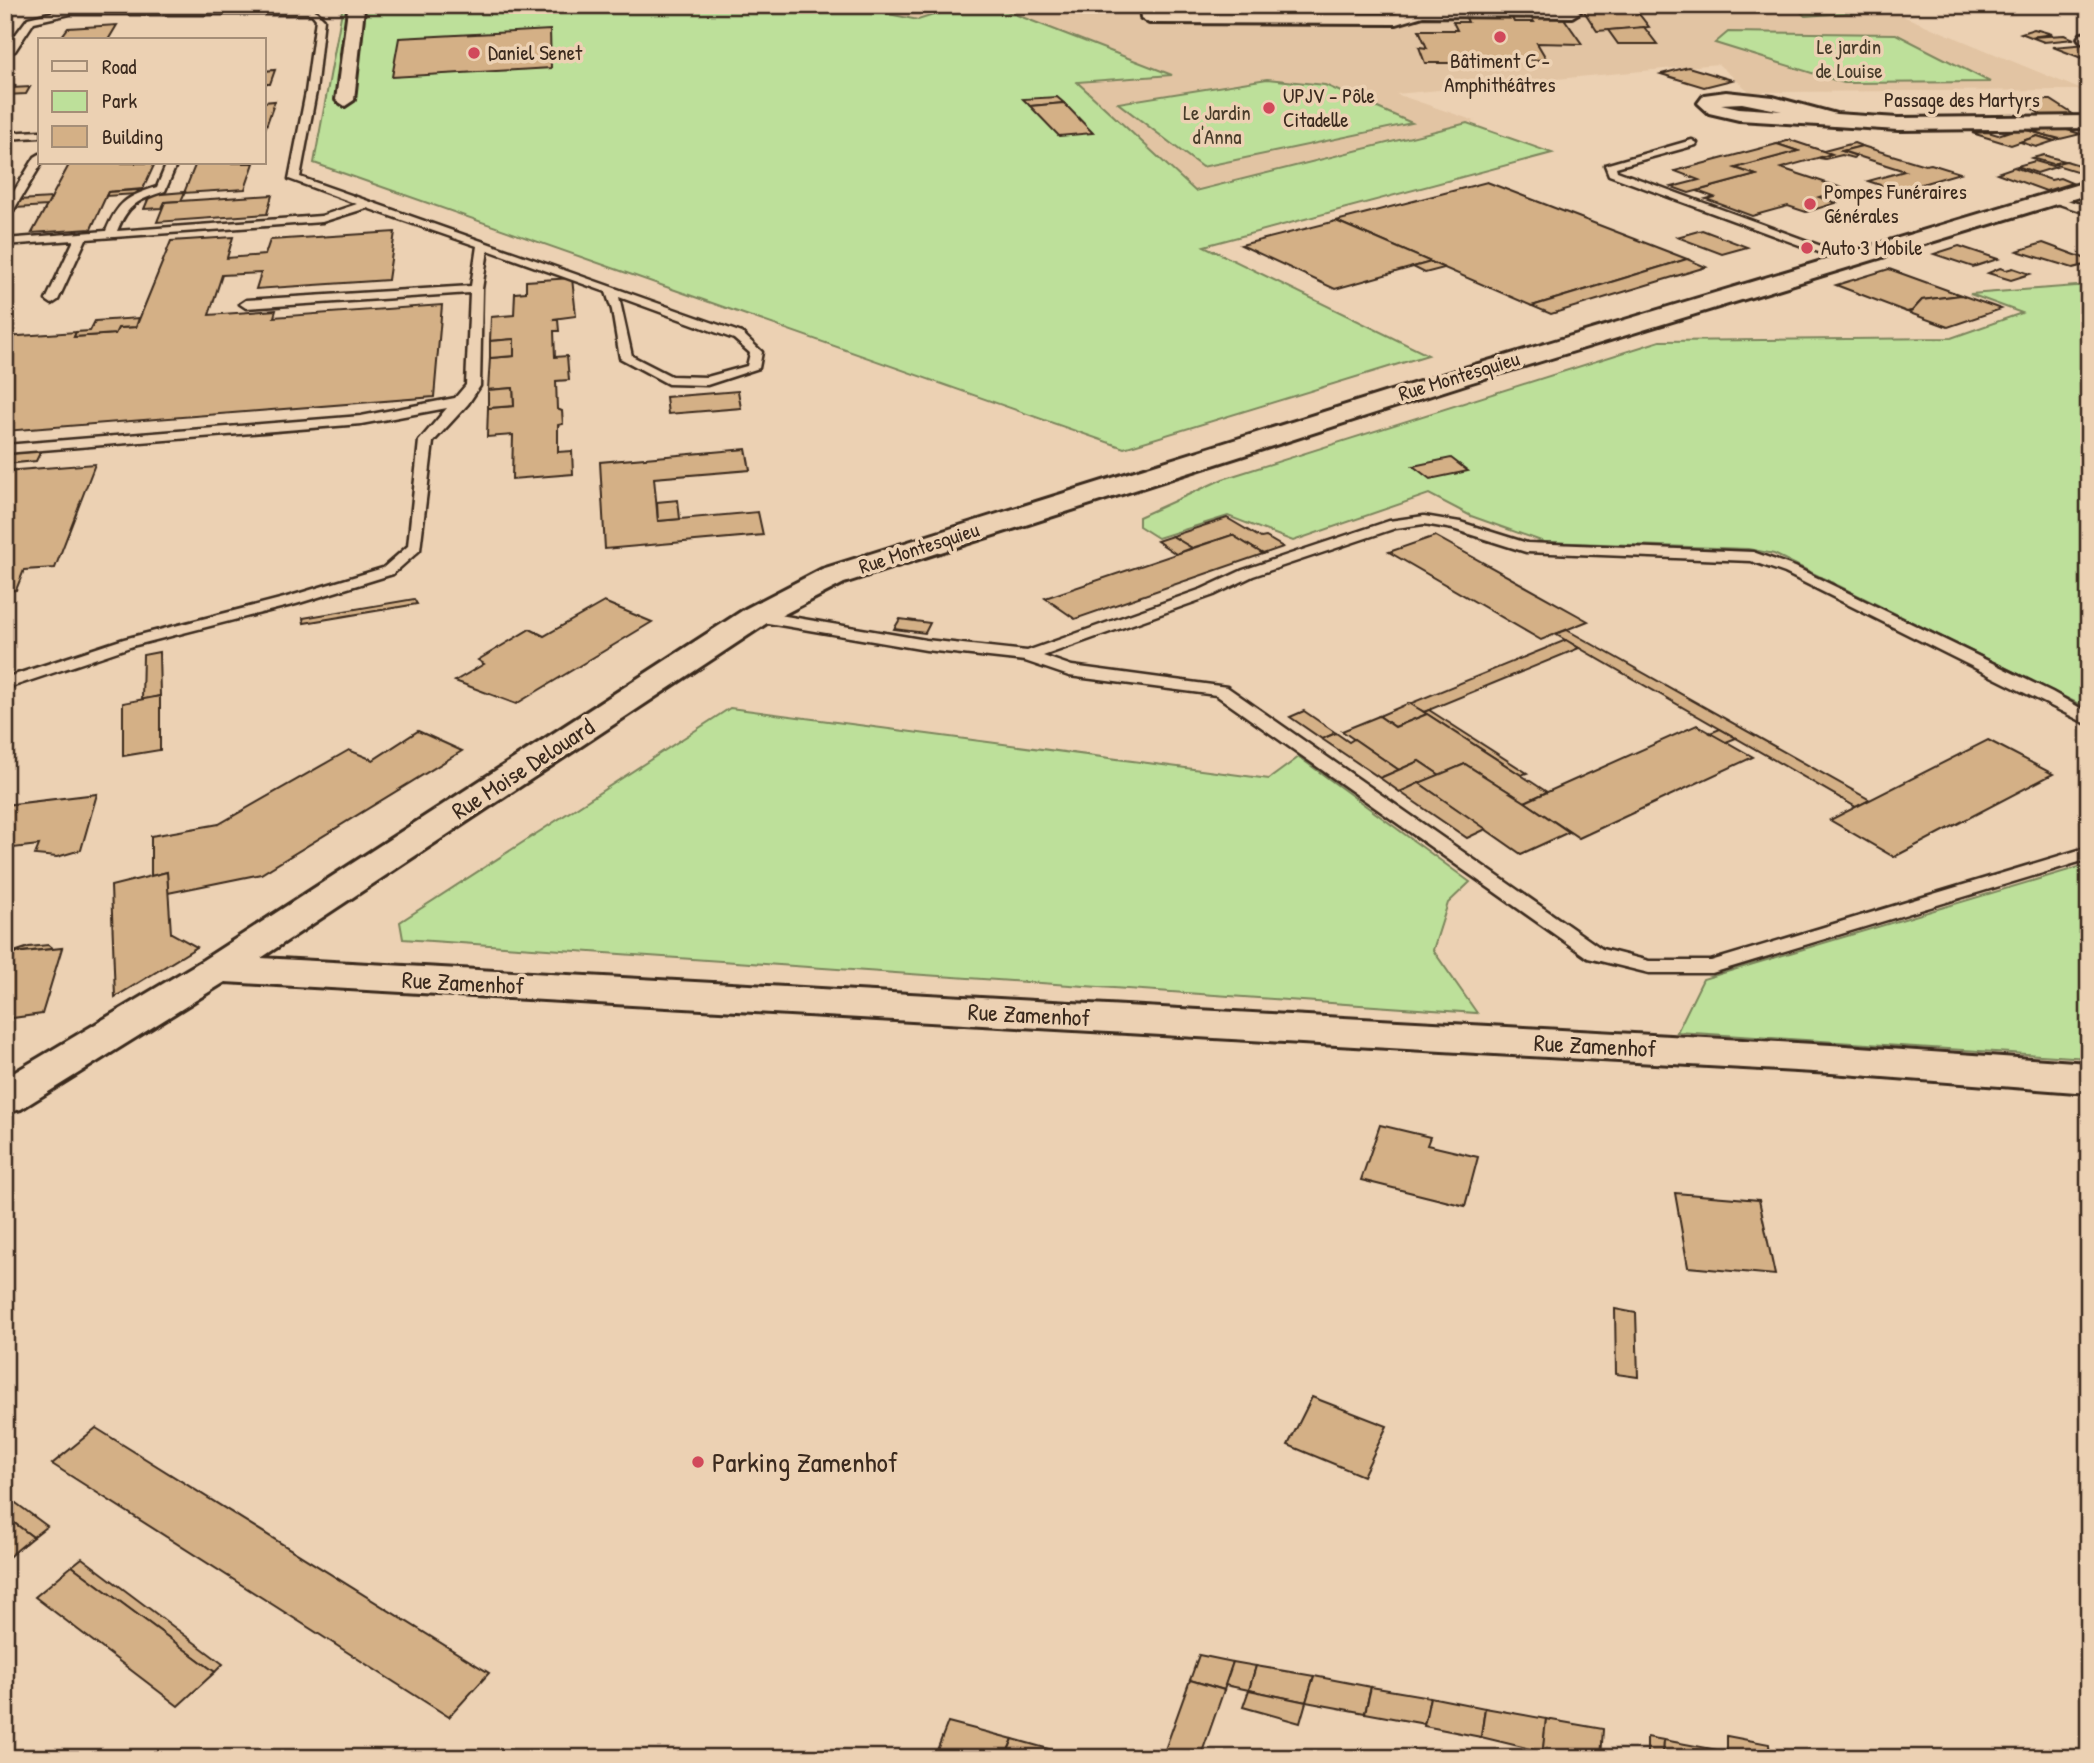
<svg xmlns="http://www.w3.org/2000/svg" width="2094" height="1763" font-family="'Patrick Hand',sans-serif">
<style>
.built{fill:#e2c4a3}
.green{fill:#bde09a;stroke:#7c855c;stroke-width:2}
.building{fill:#d4b086;stroke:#3b2a1e;stroke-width:2}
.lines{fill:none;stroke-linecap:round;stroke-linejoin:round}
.lane-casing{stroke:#3b2a1e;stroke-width:5}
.street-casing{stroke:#3b2a1e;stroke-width:6}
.lane{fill:#ecd1b3;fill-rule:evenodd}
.street{fill:#ecd1b3;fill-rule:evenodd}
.poi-dot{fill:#d1495b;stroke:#ecd1b3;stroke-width:2.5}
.labels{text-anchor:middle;stroke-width:7;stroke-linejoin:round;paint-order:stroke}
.far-park-label{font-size:21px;fill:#483c2a;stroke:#ecd1b3}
.far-poi-label{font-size:21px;fill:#3b2a1e;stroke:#ecd1b3;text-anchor:start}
.far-street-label{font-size:21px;fill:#3b2a1e;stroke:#ecd1b3}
.street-label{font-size:24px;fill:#3b2a1e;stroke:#ecd1b3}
.near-poi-label{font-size:28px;fill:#3b2a1e;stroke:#ecd1b3;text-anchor:start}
</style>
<rect width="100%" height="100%" fill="#ecd1b3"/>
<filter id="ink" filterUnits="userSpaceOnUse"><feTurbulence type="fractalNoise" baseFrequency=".0143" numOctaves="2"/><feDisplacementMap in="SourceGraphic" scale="14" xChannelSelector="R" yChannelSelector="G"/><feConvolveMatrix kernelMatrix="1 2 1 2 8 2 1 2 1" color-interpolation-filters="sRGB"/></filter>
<g filter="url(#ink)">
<g class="built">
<polygon points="844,5 965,5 918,20"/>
<polygon points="991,5 1793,5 1805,16 1886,9 2082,90 1750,92 1718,64 1396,94 1475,121 1195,191 1076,82 1170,74"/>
</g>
<g class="green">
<polygon points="343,5 415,9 427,5 844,5 918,20 965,5 991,5 1172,75 1077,82 1195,191 1467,123 1552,153 1204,246 1428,355 1124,448 314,163"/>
<polygon points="1793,5 1956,5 1805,16"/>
<polygon points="1728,32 1896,34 1990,82 1844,83 1715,43"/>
<polygon points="1267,79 1325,85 1412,123 1202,167 1118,103"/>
<polygon points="2089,285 2089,709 1774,554 1748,549 1544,542 1471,516 1429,494 1293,541 1228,516 1158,538 1139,526 1139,517 1223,479 1660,341 1951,338 2022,313 1970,294"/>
<polygon points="730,708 1269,779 1299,757 1470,882 1448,903 1433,950 1477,1013 403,939 400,922"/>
<polygon points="2089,864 2089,1058 1677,1032 1703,979"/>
</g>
<g class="building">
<polygon points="1327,5 1384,5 1391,16 1329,15"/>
<polygon points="1580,5 1632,5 1649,27 1597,31"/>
<polygon points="1465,16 1511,16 1514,22 1534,22 1530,16 1563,17 1582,44 1537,43 1547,60 1477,59 1479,63 1425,63 1419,47 1427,48 1419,30 1457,30 1453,22 1468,22"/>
<polygon points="117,25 108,40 59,40 68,28"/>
<polygon points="1644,27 1657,44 1618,44 1608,30"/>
<polygon points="2034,29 2038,30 2052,34 2031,37 2021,33"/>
<polygon points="550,30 551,68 392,77 399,38"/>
<polygon points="2064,35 2074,39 2044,42 2031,37"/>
<polygon points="2087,44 2089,61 2053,47"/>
<polygon points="1688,67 1732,80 1704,87 1661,74"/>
<polygon points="275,70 270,84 264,84 264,71"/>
<polygon points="30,87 26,94 6,95 11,88"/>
<polygon points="1057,97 1064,103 1030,106 1023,99"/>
<polygon points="2021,100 2051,100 2076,116 2044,117"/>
<polygon points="275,101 264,132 264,102"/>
<polygon points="1064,103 1093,133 1059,136 1030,106"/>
<polygon points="2019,128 2059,139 2054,141 2037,136 2011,145 1972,133 1988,132 1998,135"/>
<polygon points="2048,128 2060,128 2081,134 2060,139 2034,132"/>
<polygon points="2037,136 2054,141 2036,147 2020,142"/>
<polygon points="1790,140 1832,154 1781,168 1845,189 1819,197 1836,203 1806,212 1788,206 1752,216 1706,199 1714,197 1697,191 1756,175 1735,168 1798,151 1777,144"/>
<polygon points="1854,143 1862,146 1842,151 1857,156 1853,158 1842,155 1825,159 1819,158 1832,154 1824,151"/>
<polygon points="1777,144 1798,151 1735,168 1756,175 1689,193 1672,187 1699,180 1675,171"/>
<polygon points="1862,146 1925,165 1931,164 1960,173 1901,190 1880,185 1868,181 1905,171 1842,151"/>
<polygon points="2044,155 2050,157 2065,161 2053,164 2032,158"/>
<polygon points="2035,161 2056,167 2037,173 2017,166"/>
<polygon points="2066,161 2089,168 2089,175 2053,164"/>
<polygon points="70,163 155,163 143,189 108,192 91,229 32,233"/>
<polygon points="196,163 254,163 245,189 184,193"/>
<polygon points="2014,167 2051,180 2060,178 2072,183 2046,191 1997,173"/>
<polygon points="1487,182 1687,259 1532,306 1336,221"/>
<polygon points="139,190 136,194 106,196 108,192"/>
<polygon points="185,192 181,201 165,202 162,208 144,209 150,195"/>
<polygon points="272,195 267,214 157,222 165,202"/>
<polygon points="51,198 47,206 16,208 19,200"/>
<polygon points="1336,221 1431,262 1335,289 1241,245"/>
<polygon points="1702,230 1747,247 1722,254 1677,237"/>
<polygon points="395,232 388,280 256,289 261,273 222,275 209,315 276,310 274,317 442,305 434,397 5,431 5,337 76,332 74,337 115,334 118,328 136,327 171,241 233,237 227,258 265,255 270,240"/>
<polygon points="2043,243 2089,260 2089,264 2073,268 2017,251"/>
<polygon points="1959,246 1998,259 1973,267 1934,254"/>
<polygon points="1687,259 1706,267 1551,314 1532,306"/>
<polygon points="1431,262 1444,268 1425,273 1413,267"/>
<polygon points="2000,268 2006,270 2013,268 2030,274 2011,280 1988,273"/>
<polygon points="1889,269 1961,295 1922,300 1912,311 1907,312 1836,285"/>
<polygon points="572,278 576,316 553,319 558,320 559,331 554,331 555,357 567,356 569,380 556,381 557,409 562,411 563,424 558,425 558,452 572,451 573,474 512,479 513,435 487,437 488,408 514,406 513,388 488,390 490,358 514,356 514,339 490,341 491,317 514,315 515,293 526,292 526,281"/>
<polygon points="1961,295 2001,309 1948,327 1907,312 1912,311 1922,300"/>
<polygon points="139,318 136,327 118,328 115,334 74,337 76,332 90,331 95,321"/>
<polygon points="514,339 514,356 490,358 490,341"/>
<polygon points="513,388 514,406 488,408 488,390"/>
<polygon points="738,391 741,408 668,414 666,397"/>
<polygon points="746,449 750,470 654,478 658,521 758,512 763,535 605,549 600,462"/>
<polygon points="41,451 36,461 5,464 7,454"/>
<polygon points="1451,458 1468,471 1430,479 1413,466"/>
<polygon points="95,464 55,568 24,570 16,590 5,591 5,471"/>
<polygon points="678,500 680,519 658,521 657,502"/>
<polygon points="1227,518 1261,538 1266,537 1283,547 1263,554 1232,535 1192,548 1172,536"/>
<polygon points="1232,535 1263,554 1075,619 1045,598"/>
<polygon points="1172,536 1192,548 1176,554 1157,541"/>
<polygon points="1435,536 1588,621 1541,640 1389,552"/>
<polygon points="414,599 417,604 304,623 303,618"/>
<polygon points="604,602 652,622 516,704 455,681 484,664 478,660 530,629 544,636"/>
<polygon points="900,619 930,623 925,633 894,629"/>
<polygon points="1567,630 1870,800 1856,807 1555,634"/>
<polygon points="1566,640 1579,648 1424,712 1409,704"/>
<polygon points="159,652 160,696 142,700 143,655"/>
<polygon points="160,696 160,750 123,756 123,703"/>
<polygon points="1409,703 1427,714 1395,727 1379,716"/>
<polygon points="1429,710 1527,773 1521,775 1424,712"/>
<polygon points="1304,711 1336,733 1322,739 1290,717"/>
<polygon points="1427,714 1521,775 1547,792 1525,802 1465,764 1440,775 1419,761 1399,770 1342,731 1379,716 1395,727"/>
<polygon points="1697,725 1753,757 1579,838 1525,802"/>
<polygon points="1720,729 1736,738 1726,742 1710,733"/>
<polygon points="418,731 462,751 261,874 168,893 167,872 151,876 151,836 219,824 349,750 373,760"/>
<polygon points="1336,733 1349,742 1354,739 1399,770 1380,778 1322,739"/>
<polygon points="1988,740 2053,774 1894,857 1830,820"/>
<polygon points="1419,761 1440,775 1400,792 1380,778"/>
<polygon points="1465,764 1525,802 1569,832 1521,854 1419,783"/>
<polygon points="1419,783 1486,829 1467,838 1400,792"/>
<polygon points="97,794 81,850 57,857 35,855 39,845 5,849 5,805"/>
<polygon points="167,872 171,933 197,947 115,997 111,886"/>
<polygon points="48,945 53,949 11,953 29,947"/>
<polygon points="62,948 42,1014 5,1019 5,954"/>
<polygon points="1380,1125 1430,1137 1427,1145 1478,1157 1465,1206 1361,1180"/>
<polygon points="1675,1193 1759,1200 1775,1275 1688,1267"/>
<polygon points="1615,1309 1636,1313 1638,1377 1616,1374"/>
<polygon points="1312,1397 1387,1426 1363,1476 1288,1445"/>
<polygon points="96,1428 489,1673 449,1717 52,1464"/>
<polygon points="5,1495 47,1526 33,1537 5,1516"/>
<polygon points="5,1516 33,1537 5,1560"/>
<polygon points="82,1558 223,1664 215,1672 72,1566"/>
<polygon points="72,1566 215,1672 178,1706 35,1597"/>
<polygon points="1199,1655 1233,1662 1224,1690 1190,1680"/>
<polygon points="1233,1662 1256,1666 1249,1690 1225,1685"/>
<polygon points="1256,1666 1314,1676 1306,1702 1249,1690"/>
<polygon points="1314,1676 1371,1687 1365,1713 1306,1702"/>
<polygon points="1190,1680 1224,1690 1200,1758 1162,1758"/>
<polygon points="1371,1687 1430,1697 1425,1724 1365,1713"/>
<polygon points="1249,1690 1306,1702 1300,1723 1243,1707"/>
<polygon points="1430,1697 1485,1708 1481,1737 1424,1726"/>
<polygon points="1485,1708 1546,1719 1543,1752 1481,1737"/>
<polygon points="1546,1719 1603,1729 1601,1758 1542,1758"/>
<polygon points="948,1722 1013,1739 1005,1758 934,1758"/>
<polygon points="1727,1736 1769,1744 1770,1758 1727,1752"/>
<polygon points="1647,1737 1664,1740 1663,1758 1647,1758"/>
<polygon points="1013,1739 1081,1758 1005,1758"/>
<polygon points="1664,1740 1723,1751 1723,1758 1663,1758"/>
</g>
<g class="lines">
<defs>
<g id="lane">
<path d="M268 7 314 9 324 19 316 92 300 177 742 333 762 352 759 368 707 385 668 384 620 358 612 310 606 292 488 250 482 289 480 386 468 404 433 442 420 550 393 574 296 604 136 645 5 689V678L124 639 284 598 383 568 408 546 419 441 447 408 361 424 5 453V445L361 416 455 398 466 385 470 293 246 308 240 304 246 300 471 286 477 246 367 208 322 222 86 239 58 300 52 304 46 300 74 240 5 245V239L106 231C118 202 126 197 157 187L167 163H177L165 191C138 200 128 204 117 231L321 216 357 204 289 179 306 92 316 19 312 14H70L34 22 15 51 5 55V49L28 18 70 8ZM619 297 734 339 750 353 747 366 707 377 671 376 632 356Z"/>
<polygon points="5,82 14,86 5,93"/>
<polygon points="40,131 40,137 5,139 5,133"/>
<polygon points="1692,140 1697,143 1696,145 1616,167 1617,171 1851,257 1851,261 1843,261 1609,175 1605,165"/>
<polygon points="40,154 42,163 10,216 5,219 5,206 35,157"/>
<polygon points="2051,195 2089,207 2089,214 2047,200 2046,198"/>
<polygon points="1424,516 1460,522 1527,543 1753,552 1795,567 2052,692 2089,713 2089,725 1785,573 1751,561 1526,552 1453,529 1424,524 1396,528 1253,576 1214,595 1043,656 1072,666 1227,687 1602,949 1649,961 1711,961 2089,847 2089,859 1712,973 1649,973 1588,958 1216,695 1069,676 1025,661 926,650 756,621 748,616 756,611 926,640 1027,651 1202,589 1243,570 1389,521"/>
</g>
<g id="street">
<polygon points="345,5 362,5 364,8 354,100 345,106 336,100 348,9"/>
<polygon points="1140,5 1156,5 1157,13 1395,14 1412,9 1411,5 1572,7 1580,12 1572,17 1423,16 1396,24 1149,23 1141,18"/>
<polygon points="2089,33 2089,43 2081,42 2078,38 2081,34"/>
<path d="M1726 92 1773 97 1836 114 1898 118 2089 116V128L1898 130 1739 120 1709 113 1698 103 1704 95ZM1742 103 1782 111 1739 108 1721 104Z"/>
<polygon points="2089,181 2089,194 1469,383 844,583 767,623 261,958 1831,1045 2089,1063 2089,1093 1831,1073 225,982 21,1109 5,1113 5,1078 203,960 745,609 822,569 1451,372"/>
</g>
</defs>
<use href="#lane" class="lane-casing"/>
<use href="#street" class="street-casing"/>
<use href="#lane" class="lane"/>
<use href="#street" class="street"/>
</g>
</g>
<g class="poi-dot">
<circle cx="1500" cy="37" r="7"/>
<circle cx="474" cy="53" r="7"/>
<circle cx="1269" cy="108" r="7"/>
<circle cx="1810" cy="204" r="7"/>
<circle cx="1807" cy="248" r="7"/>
<circle cx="698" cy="1462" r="7"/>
</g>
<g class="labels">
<g class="far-park-label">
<text x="1849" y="54">Le jardin<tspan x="1849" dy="24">de Louise</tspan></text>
<text x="1217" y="120">Le Jardin<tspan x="1217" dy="24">d'Anna</tspan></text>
</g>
<g class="far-poi-label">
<text x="488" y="60">Daniel Senet</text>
<text x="1500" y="68" text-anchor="middle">Bâtiment C -<tspan x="1500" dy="24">Amphithéâtres</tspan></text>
<text x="1283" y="103">UPJV - Pôle<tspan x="1283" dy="24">Citadelle</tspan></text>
<text x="1824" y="199">Pompes Funéraires<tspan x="1824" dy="24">Générales</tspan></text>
<text x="1821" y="255">Auto 3 Mobile</text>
</g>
<g class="far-street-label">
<text x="1962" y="107">Passage des Martyrs</text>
<text transform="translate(1459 376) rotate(-17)" y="7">Rue Montesquieu</text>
<text transform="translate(919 548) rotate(-18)" y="7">Rue Montesquieu</text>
</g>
<g class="street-label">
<text transform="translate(523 769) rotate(-33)" y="8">Rue Moise Delouard</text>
<text transform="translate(463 983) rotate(3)" y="8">Rue Zamenhof</text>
<text transform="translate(1029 1015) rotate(3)" y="8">Rue Zamenhof</text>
<text transform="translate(1595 1046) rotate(3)" y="8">Rue Zamenhof</text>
</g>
<g class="near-poi-label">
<text x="712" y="1472">Parking Zamenhof</text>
</g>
</g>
<rect width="2094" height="1763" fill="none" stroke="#ecd1b3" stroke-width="28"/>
<rect x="14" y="14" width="2066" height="1735" fill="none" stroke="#3b2a1e" stroke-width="2.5" filter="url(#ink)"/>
<rect x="38" y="38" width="228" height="126" fill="#ecd1b3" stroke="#a58e77" stroke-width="2"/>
<rect x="52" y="61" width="35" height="10" fill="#ecd1b3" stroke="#a58e77" stroke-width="2"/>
<text x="102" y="74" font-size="21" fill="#3b2a1e">Road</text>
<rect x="52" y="91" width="35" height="21" fill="#bde09a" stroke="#a58e77" stroke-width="2"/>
<text x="102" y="108" font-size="21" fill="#3b2a1e">Park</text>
<rect x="52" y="126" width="35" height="21" fill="#d4b086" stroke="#a58e77" stroke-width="2"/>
<text x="102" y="144" font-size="21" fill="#3b2a1e">Building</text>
</svg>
